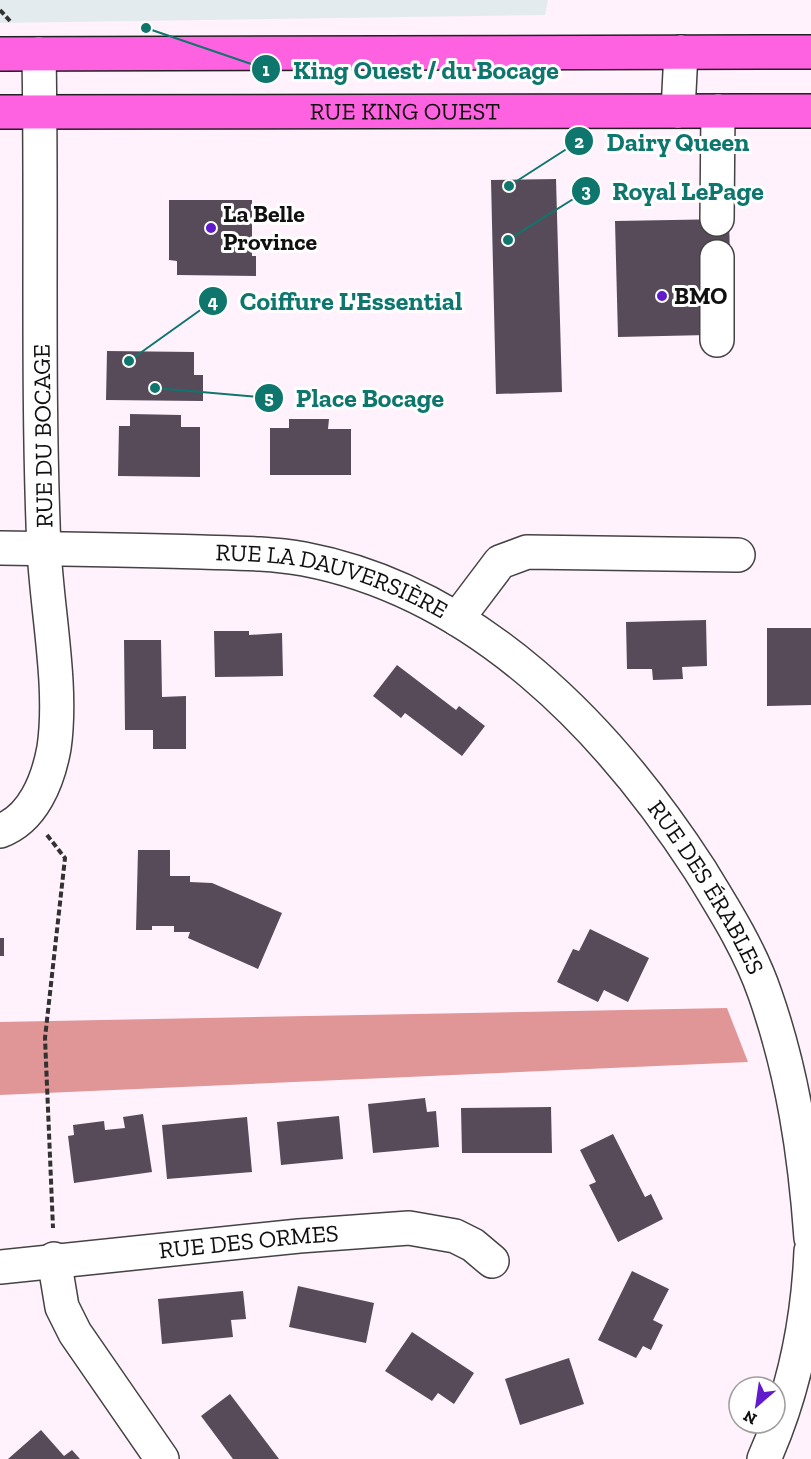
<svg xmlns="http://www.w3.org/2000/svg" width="811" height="1459" font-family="'Zilla Slab',serif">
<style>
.industrial{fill:#e4ebef}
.forest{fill:#e09596}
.building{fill:#574b59}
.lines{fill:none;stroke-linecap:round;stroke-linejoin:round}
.minor-casing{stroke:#434343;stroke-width:36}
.major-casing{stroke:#212121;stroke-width:36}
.path{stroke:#323232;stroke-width:4;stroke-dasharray:6 3;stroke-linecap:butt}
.minor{stroke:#fff;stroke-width:33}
.major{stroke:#ff62e1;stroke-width:33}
.poi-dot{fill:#601bcc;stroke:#fff;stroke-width:2}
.labels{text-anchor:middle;stroke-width:6;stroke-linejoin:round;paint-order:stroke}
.street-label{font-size:24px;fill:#101010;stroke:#fff}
.poi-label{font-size:24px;font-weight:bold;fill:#101010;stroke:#fff;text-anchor:start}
.leader{fill:none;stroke:#0f766e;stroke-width:2}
.callout-dot{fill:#0f766e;stroke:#fff;stroke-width:2}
.mark-label{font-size:18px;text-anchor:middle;font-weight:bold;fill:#fff}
.callout-label{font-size:26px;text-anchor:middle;font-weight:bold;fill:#0f766e;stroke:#fff;stroke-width:6;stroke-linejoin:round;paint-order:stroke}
</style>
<rect width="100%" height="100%" fill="#fff2fc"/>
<polygon class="industrial" points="0,0 548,0 545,15 0,23"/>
<polygon class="forest" points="727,1008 748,1062 0,1095 0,1022"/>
<g class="building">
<polygon points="556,179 562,392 496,394 491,180"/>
<polygon points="169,200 252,200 252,256 256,256 256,276 177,275 177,261 169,260"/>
<polygon points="729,219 730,257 708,335 618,337 615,221"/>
<polygon points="107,351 194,352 194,375 203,375 203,401 106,400"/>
<polygon points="130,414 181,415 181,427 200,427 200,477 118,476 119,426 130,426"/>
<polygon points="289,419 329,419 328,429 351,429 351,475 270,475 270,428 289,428"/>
<polygon points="706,620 707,666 682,667 683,679 653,680 652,669 627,669 626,622"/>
<polygon points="767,628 811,628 811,705 767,706"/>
<polygon points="214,631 249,631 249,635 282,633 283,676 215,677"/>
<polygon points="124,640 161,640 162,697 186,696 186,749 153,749 153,730 125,730"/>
<polygon points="397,665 456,710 459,706 485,726 462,756 405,713 401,718 373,696"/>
<polygon points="138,850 170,850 170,876 190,876 190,882 212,883 282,913 258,969 188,938 190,932 174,932 174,926 152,926 152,930 136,930"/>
<polygon points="590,929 649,958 628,1002 604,990 598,1002 557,982 573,949 579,951"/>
<rect x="0" y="938" width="4" height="18"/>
<polygon points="425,1098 427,1112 436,1111 439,1147 373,1153 368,1104"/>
<polygon points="551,1107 552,1153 462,1153 461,1108"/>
<polygon points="143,1114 152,1172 74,1183 68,1136 74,1135 73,1125 104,1121 105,1130 125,1128 123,1117"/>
<polygon points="339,1116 343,1159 281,1165 277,1122"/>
<polygon points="247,1117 252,1172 167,1179 162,1125"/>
<polygon points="613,1134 645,1197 651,1194 663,1219 618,1242 589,1185 596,1182 580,1150"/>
<polygon points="632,1271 669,1289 653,1320 663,1325 651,1350 643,1346 636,1358 598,1340"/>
<polygon points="298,1286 374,1303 366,1343 289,1327"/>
<polygon points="243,1291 246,1319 231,1320 233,1337 162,1344 158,1299"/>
<polygon points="412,1332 474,1373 454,1404 438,1393 432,1401 385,1371"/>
<polygon points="569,1358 584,1404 520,1425 505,1379"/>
<polygon points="230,1394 279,1459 233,1459 201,1416"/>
<polygon points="41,1430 64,1456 72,1450 80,1459 8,1459"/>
</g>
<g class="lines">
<defs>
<g id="minor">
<polyline points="678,111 681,52"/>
<polyline points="717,219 718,111"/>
<polyline points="717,257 717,340"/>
<path id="s1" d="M0 548C67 549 134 550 201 552 235 553 270 553 304 559 477 592 608 728 700 870 724 909 750 950 765 994 793 1074 805 1154 811 1238"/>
<polyline points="457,619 500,562 527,552 738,555"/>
<path d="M0 831C33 819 48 781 54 748 63 687 47 611 44 549 37 384 42 219 39 54"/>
<polyline points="54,1259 62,1307 75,1333 162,1459"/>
<path id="s2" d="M0 1267 299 1236 409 1228 455 1236 473 1245 492 1261"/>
<path d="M764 1459C794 1392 808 1324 811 1251"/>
</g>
<g id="major">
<polyline points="0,54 811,52"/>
<path id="s3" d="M0 112 811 111"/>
</g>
</defs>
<use href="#minor" class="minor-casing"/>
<use href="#major" class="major-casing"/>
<g class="path">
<polyline points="0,10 10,21"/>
<polyline points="47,835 65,858 45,1038 53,1228"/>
</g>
<use href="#minor" class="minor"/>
<use href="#major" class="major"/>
</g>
<g class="poi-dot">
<circle cx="211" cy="228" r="6"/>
<circle cx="662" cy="296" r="6"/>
</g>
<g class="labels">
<g class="street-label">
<text dy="8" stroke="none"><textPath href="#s3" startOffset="405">RUE KING OUEST</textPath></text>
<text transform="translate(43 436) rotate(-91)" y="8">RUE DU BOCAGE</text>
<text dy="8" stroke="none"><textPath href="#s1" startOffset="336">RUE LA DAUVERSIÈRE</textPath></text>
<text dy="8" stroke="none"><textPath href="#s1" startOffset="840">RUE DES ÉRABLES</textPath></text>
<text dy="8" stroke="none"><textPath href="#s2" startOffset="250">RUE DES ORMES</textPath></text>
</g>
<g class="poi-label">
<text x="223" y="222">La Belle<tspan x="223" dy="28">Province</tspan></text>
<text x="674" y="304">BMO</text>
</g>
</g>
<path class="leader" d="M146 28L266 69M509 186L579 141M508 240L586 191M129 361L213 301M155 388L269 398"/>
<g class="callout-dot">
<circle cx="146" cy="28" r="6"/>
<circle cx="509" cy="186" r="6"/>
<circle cx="508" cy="240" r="6"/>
<circle cx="129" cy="361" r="6"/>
<circle cx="155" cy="388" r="6"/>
<circle cx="266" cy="69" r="15"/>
<circle cx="579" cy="141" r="15"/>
<circle cx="586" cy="191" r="15"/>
<circle cx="213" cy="301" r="15"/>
<circle cx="269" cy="398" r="15"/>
</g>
<g class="mark-label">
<text x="266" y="76">1</text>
<text x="579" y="148">2</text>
<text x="586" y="197">3</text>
<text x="213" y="308">4</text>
<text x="269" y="404">5</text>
</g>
<g class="callout-label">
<text x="426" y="79">King Ouest / du Bocage</text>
<text x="678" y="151">Dairy Queen</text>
<text x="688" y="200">Royal LePage</text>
<text x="351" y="310">Coiffure L'Essential</text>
<text x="370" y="407">Place Bocage</text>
</g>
<g transform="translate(757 1405) rotate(209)"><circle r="28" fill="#ffffff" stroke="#9f9f9f" stroke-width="1.5"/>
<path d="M0-4.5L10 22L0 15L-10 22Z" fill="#601bcc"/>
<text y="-9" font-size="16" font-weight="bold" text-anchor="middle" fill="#101010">N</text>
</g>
</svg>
